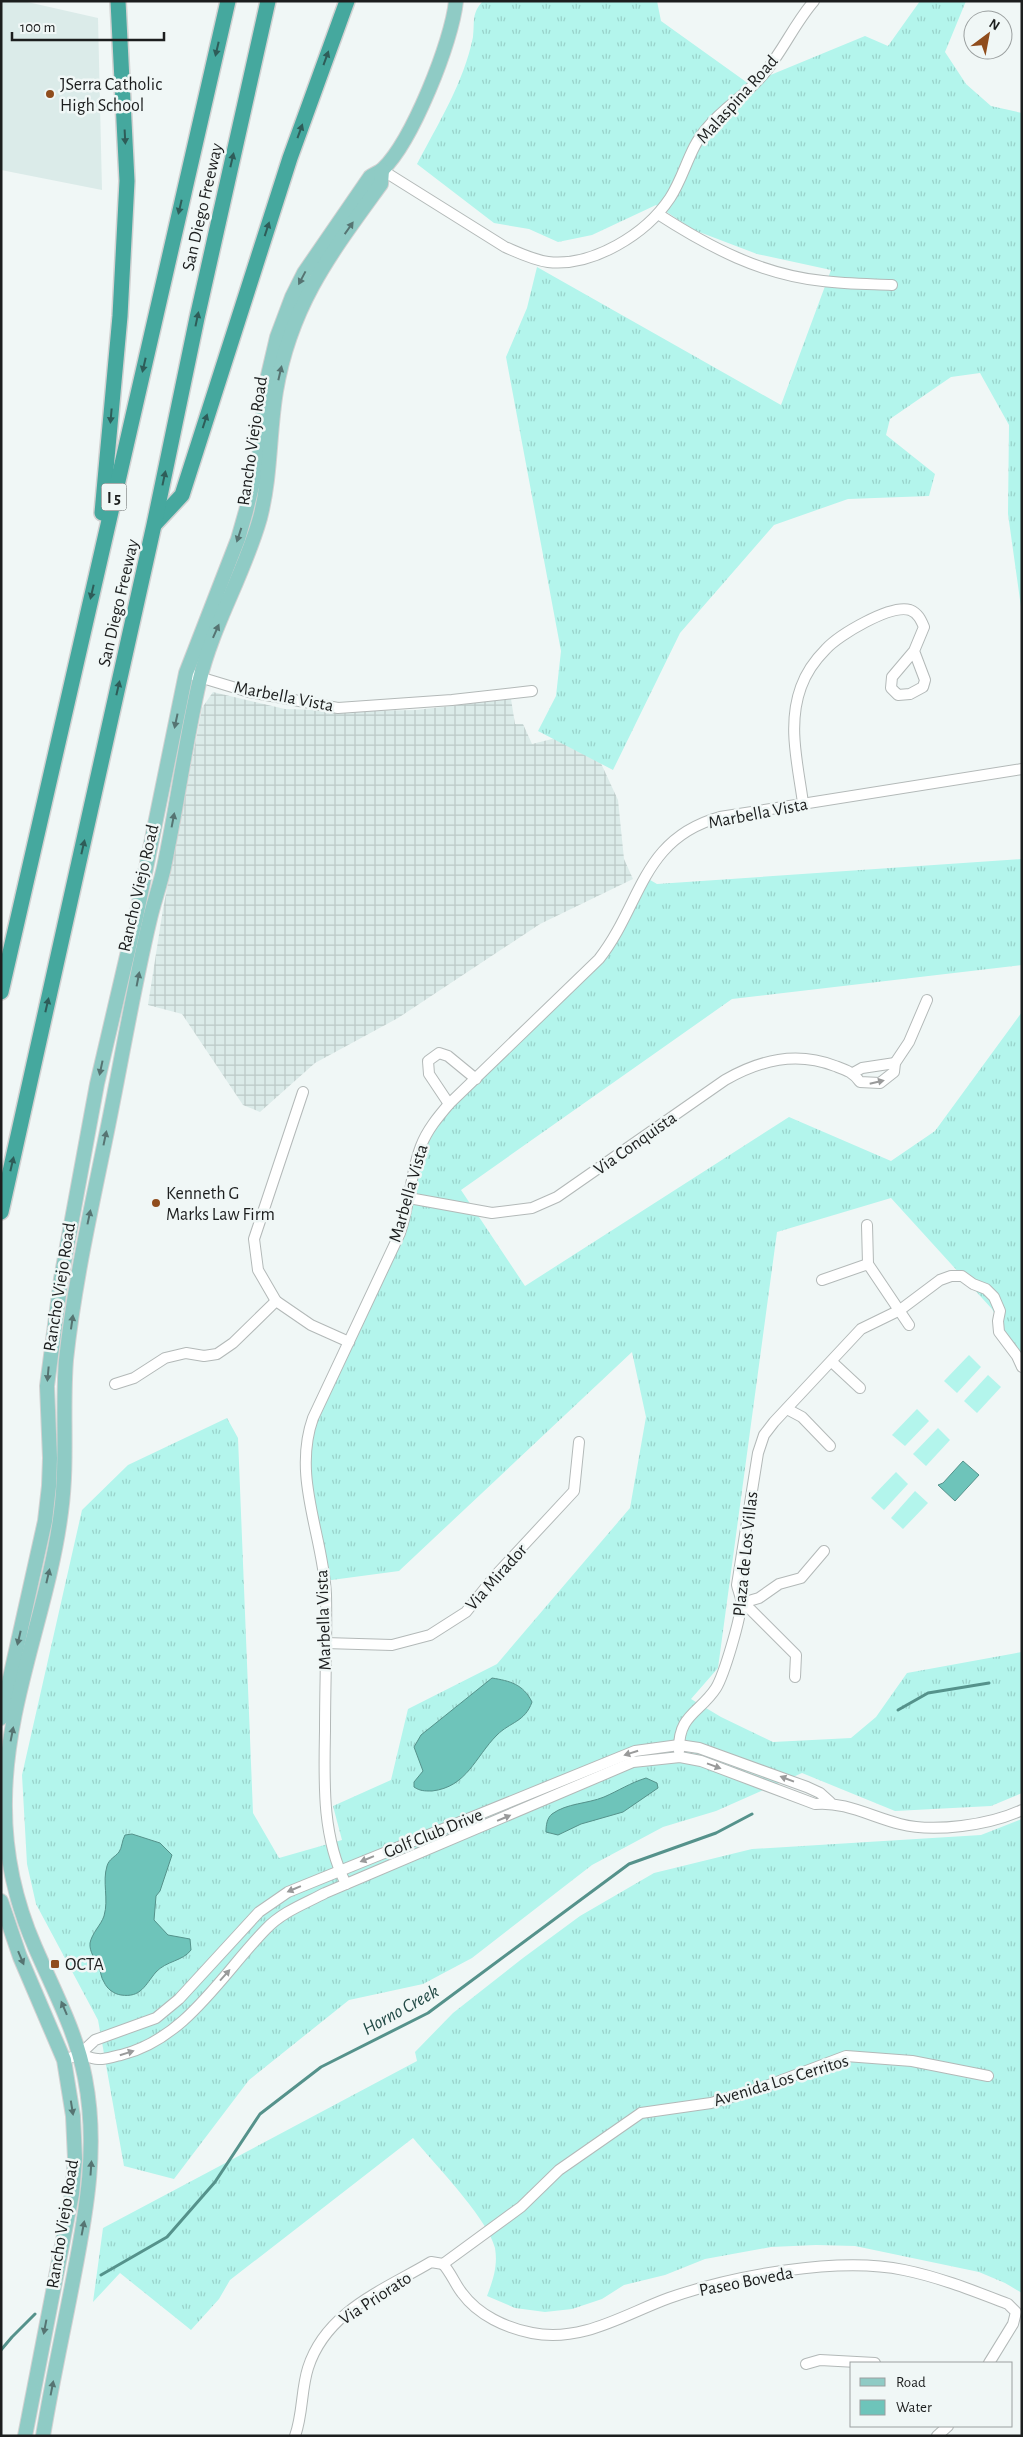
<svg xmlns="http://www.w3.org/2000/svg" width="1023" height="2437" font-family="'Alegreya Sans',sans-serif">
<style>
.built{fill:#dbebe9}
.industrial{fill:url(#industrial-grid)}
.grass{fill:url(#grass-tufts)}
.garden{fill:#b3f5ec}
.water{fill:#6ec4ba;stroke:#55928b}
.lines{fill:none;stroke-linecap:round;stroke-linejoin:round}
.stream{stroke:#55928b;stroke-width:3}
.minor-casing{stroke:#b3b9b8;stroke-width:12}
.major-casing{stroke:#d2d2d2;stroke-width:16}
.highway-casing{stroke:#d2d2d2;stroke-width:18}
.minor{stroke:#fff;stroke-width:10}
.major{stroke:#8fcbc5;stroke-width:14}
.highway{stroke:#45a89e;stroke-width:15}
.oneway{fill:#2e5c58}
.oneway2{fill:#567472}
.oneway3{fill:#999a9a}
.poi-dot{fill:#904d1d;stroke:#f0f7f6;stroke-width:2}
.labels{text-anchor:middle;stroke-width:5;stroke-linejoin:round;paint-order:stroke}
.shield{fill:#f0f7f6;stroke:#5c5f5f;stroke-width:1}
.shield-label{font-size:16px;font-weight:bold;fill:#1c1e1e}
.poi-label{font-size:18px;fill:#1c1e1e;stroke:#f0f7f6;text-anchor:start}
.street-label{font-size:18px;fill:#1c1e1e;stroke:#f0f7f6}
.water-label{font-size:19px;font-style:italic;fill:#224a46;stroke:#f0f7f6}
</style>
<defs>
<pattern id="industrial-grid" width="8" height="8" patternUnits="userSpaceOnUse" patternTransform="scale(1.25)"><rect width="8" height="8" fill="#dbebe9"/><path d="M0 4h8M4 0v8" fill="none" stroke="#bbc9c7"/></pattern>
<pattern id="grass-tufts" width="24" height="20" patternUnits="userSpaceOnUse" patternTransform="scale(1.25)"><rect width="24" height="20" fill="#b3f5ec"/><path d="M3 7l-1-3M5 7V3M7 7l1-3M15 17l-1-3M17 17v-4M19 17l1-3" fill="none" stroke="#99d2ca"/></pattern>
</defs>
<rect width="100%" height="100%" fill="#f0f7f6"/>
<polygon class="built" points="1,1 23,1 98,18 102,190 1,170"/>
<polygon class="industrial" points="213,692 285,709 356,711 416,710 511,699 515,724 523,724 532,744 560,737 599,759 618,800 624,859 633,879 540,924 398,1018 315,1063 260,1112 243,1105 182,1014 148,1005 163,909 202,708"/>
<g class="grass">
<path d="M483 1H657L661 21 749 84 865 36 888 46 920 1H966L945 52 966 84 991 106 1022 113V614L1008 514 1009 425 980 373 951 377 890 419 886 435 935 474 929 496 848 499 774 525 680 633 613 770 538 731 556 696 561 651 506 357 527 308 537 267 781 405 831 270 757 254 694 230 656 205 592 235 558 242 529 229 494 223 417 164C438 124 464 82 473 37 475 21 471 14 483 1Z"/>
<polygon points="1022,859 1022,965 732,999 461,1190 525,1286 789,1117 891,1161 935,1131 1022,1012 1022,1365 992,1309 891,1198 777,1232 718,1668 691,1699 721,1717 773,1742 851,1738 876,1717 907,1673 1022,1652 1022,1793 991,1806 895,1811 802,1773 716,1811 663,1827 592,1865 472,1958 423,1984 349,2000 249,2080 174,2179 124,2166 98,2020 36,1904 27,1864 22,1775 82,1510 128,1465 227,1418 238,1438 253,1813 279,1858 342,1840 333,1806 391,1780 408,1709 497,1664 630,1508 646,1417 632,1352 399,1571 324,1581 306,1477 307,1439 400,1233 430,1127 599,959 645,877 657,884"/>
<path d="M1022 1819V2293L1005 2283 979 2272 855 2246 816 2245 771 2247 705 2259 665 2275 624 2285 602 2299 572 2309 545 2312 515 2308 487 2296C493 2280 498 2266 495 2248 489 2220 433 2162 413 2138L230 2280 219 2299 191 2330 120 2273 93 2302 103 2228 417 2061 415 2052 453 2013 523 1958 580 1916 654 1873 752 1849 981 1835Z"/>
</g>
<g class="garden">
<polygon points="969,1355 981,1367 957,1393 944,1381"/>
<polygon points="988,1375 1001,1387 977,1413 964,1401"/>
<polygon points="917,1409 929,1421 905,1446 892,1435"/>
<polygon points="938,1428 950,1440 926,1466 913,1454"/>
<polygon points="896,1472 908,1484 884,1510 871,1498"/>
<polygon points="915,1491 928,1503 903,1529 891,1518"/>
</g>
<g class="water">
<polygon points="963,1461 979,1475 955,1501 938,1485 943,1483"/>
<path d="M492 1678C510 1681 523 1684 532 1702 525 1722 510 1722 497 1735 475 1757 467 1787 432 1791 424 1791 420 1791 414 1787V1782L423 1771 414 1747 421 1735Z"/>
<path d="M646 1778 657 1783 658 1788 623 1812 581 1824 558 1835 546 1832C546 1825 547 1818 552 1814 567 1803 587 1804 604 1797 618 1791 630 1783 646 1778Z"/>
<path d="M132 1834 160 1843 172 1855 160 1891 156 1896 154 1920 168 1935 190 1939 191 1950C183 1961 166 1961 156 1972 145 1985 141 1998 121 1995 114 1994 107 1989 104 1982 101 1978 101 1972 99 1968 96 1960 89 1952 90 1943 92 1933 101 1925 104 1916 109 1899 102 1882 107 1866 109 1859 115 1857 119 1852 122 1848 122 1840 125 1835Z"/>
</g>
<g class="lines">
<g class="stream">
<polyline points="898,1710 928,1693 989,1683"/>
<polyline points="101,2275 167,2237 215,2182 260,2114 321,2067 428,2013 629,1864 716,1833 752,1814"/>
<polyline points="1,2350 12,2337 35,2314"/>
</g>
<defs>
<g id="minor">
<path d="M382 170 505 247C519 253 533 260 548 262 593 267 646 234 670 198 685 175 689 148 707 128 723 108 746 95 762 76 782 53 794 24 814 1"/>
<path d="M658 214C709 247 762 275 823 281 846 284 869 284 892 285"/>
<polyline points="186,673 249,692 338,708 452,700 532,691"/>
<path d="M803 803C798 765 787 725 801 687 806 673 815 660 826 649 839 635 890 604 910 610 918 613 921 620 924 627L914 651 892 677 891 688 898 695 910 694 923 687 925 680 914 651"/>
<polyline points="853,1073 862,1068 895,1063"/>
<polyline points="303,1092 254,1239 258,1270 276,1301 311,1325 349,1342"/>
<polyline points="449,1104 429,1074 428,1061 439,1053 448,1056 476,1079"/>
<path d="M409 1198 492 1213 532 1208 557 1197 725 1080C760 1060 796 1051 835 1066 846 1070 853 1072 860 1082L880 1083 894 1072 895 1063 909 1042 927 1000"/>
<polyline points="867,1225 868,1264"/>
<polyline points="822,1280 868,1264 909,1325"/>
<polyline points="832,1362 860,1388"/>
<polyline points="115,1384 134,1378 165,1358 186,1353 204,1356 217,1354 233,1343 276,1301"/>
<polyline points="787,1409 802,1417 830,1446"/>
<polyline points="742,1603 759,1598 779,1584 801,1578 824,1551"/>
<polyline points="742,1603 751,1610 796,1655 795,1677"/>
<polyline points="325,1643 392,1645 430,1635 466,1612 495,1576 574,1491 579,1442"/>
<path d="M679 1751C678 1714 700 1713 716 1688 724 1675 741 1618 741 1603 742 1598 738 1591 737 1585L758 1453 764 1435 774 1422 861 1329 900 1310 940 1280 951 1276H962L973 1284 986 1289 994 1297 1000 1311 998 1321 999 1332 1017 1356 1022 1367"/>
<path d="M346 1884C322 1837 324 1783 325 1731 325 1686 327 1640 326 1594 323 1535 292 1477 313 1418L400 1233C410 1205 410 1174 421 1146 427 1130 438 1117 449 1104L599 959C642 904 641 839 720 817L1022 769"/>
<path d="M80 2054C86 2056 92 2059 98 2059 105 2060 114 2056 121 2055 186 2039 222 1974 266 1929 282 1912 304 1904 325 1893L633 1762 680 1757 701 1761 815 1804C844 1801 872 1817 900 1824 934 1833 990 1825 1022 1810"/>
<polyline points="64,2060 80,2054 95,2040 156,2018 179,1999 259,1912 288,1892 635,1751 679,1745 699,1748 807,1787 820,1793 830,1802"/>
<path d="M443 2264C451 2273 455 2284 462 2293 478 2315 506 2328 532 2333 582 2343 625 2314 669 2298 732 2276 838 2256 904 2270 939 2277 974 2291 1008 2304L1016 2312 1013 2324 989 2363"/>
<polyline points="443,2264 521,2207 559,2170 641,2113 711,2103 761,2088 846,2056 912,2061 988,2076"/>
<polyline points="806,2364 820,2360 875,2363"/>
<path d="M295 2436C303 2414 301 2390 308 2368 326 2311 384 2290 431 2262L443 2264"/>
<polyline points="937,2436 948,2426"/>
</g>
<g id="major">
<path d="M1 1718 45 1521 49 1486 50 1458 47 1386 61 1279 97 1084 136 917 186 673 238 539 246 511 259 458 266 384 277 337 292 297 304 273 370 177C374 174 380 172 383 169 412 141 452 42 456 1"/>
<polyline points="1,1901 20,1957 64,2060 73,2116 75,2159 72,2194 25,2436"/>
<path d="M43 2436C52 2382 64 2328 74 2275 87 2208 98 2145 85 2078 76 2031 54 1991 35 1947 15 1901 4 1849 5 1799 6 1701 49 1608 61 1512 68 1461 62 1411 66 1360 74 1286 90 1214 105 1141 120 1069 132 995 149 923 153 904 160 886 164 867 177 806 185 744 199 683 212 626 244 575 260 518 271 476 269 433 276 391 291 304 331 253 381 184L382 170"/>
</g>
<g id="highway">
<polyline points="102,513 120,316 127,181 118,1"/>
<polyline points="155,524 182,495 290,158 347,1"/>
<polyline points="1,992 228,1"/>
<polyline points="1,1212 154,525 197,318 268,1"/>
</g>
</defs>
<use href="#minor" class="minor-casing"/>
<use href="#major" class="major-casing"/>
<use href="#highway" class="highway-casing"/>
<use href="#minor" class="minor"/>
<use href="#major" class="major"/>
<use href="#highway" class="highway"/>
</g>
<defs><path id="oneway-solid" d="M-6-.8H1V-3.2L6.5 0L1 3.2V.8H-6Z" transform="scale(1.25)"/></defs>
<g class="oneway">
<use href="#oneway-solid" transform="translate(217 49) rotate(103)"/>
<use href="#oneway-solid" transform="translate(326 58) rotate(-70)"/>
<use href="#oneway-solid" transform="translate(300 131) rotate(-70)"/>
<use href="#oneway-solid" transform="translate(125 137) rotate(87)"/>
<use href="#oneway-solid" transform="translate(232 160) rotate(-77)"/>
<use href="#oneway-solid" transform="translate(180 207) rotate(103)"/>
<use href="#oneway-solid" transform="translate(267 229) rotate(-72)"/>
<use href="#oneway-solid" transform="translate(197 319) rotate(-78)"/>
<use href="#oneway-solid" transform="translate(144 365) rotate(103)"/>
<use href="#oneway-solid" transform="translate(111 416) rotate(95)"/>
<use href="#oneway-solid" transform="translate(205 421) rotate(-72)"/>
<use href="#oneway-solid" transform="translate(164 478) rotate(-78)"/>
<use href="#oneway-solid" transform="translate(92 592) rotate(103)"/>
<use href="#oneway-solid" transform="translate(118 688) rotate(-77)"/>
<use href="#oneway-solid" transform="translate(83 847) rotate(-77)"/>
<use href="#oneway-solid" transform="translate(47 1005) rotate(-77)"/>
<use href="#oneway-solid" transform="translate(12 1164) rotate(-77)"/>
</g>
<g class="oneway2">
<use href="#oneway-solid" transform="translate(349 228) rotate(-55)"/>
<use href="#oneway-solid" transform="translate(302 278) rotate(118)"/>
<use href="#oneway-solid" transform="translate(280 373) rotate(-77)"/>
<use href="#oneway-solid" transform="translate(239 535) rotate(108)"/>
<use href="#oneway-solid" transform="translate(216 631) rotate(-66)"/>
<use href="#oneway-solid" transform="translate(176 721) rotate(102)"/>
<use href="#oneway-solid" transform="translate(173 820) rotate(-79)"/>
<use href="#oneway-solid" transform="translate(138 979) rotate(-79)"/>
<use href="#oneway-solid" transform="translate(101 1068) rotate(102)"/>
<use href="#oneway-solid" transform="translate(105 1138) rotate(-78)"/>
<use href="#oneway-solid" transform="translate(89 1217) rotate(-78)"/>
<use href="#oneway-solid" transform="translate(72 1322) rotate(-82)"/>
<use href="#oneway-solid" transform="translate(48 1374) rotate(95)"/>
<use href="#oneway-solid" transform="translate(48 1576) rotate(-77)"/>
<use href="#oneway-solid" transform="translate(19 1638) rotate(103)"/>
<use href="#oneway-solid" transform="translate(12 1734) rotate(-79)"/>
<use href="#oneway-solid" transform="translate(21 1958) rotate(67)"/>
<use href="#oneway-solid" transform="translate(64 2008) rotate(-113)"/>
<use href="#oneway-solid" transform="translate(72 2108) rotate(81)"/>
<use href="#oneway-solid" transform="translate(91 2168) rotate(-86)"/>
<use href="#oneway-solid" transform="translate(83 2228) rotate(-79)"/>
<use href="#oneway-solid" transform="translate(45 2327) rotate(101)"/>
<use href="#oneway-solid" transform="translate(52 2388) rotate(-79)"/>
</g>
<g class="oneway3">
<use href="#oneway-solid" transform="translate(877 1082) rotate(-13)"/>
<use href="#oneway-solid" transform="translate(631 1753) rotate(162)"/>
<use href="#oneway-solid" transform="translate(714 1766) rotate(20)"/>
<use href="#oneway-solid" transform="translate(787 1779) rotate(-159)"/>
<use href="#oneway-solid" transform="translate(504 1818) rotate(-23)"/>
<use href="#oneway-solid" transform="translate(367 1859) rotate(158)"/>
<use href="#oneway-solid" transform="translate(294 1889) rotate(157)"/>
<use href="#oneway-solid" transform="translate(225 1975) rotate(-48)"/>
<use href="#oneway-solid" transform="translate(127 2053) rotate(-17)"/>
</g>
<g class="poi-dot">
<circle cx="50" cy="94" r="5"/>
<circle cx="156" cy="1203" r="5"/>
<rect x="50" y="1959" width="10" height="10" rx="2.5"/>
</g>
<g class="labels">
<rect class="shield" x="101.5" y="483.5" width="25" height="27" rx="4"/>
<g class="shield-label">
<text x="114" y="503">I 5</text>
</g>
<g class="poi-label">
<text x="60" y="90">JSerra Catholic<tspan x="60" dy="21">High School</tspan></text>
<text x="166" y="1199">Kenneth G<tspan x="166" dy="21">Marks Law Firm</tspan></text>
<text x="65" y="1970">OCTA</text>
</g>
<g class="street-label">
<text transform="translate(737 99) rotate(-48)" y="6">Malaspina Road</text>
<text transform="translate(202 207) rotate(-77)" y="6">San Diego Freeway</text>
<text transform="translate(252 441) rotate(-82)" y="6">Rancho Viejo Road</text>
<text transform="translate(118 603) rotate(-77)" y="6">San Diego Freeway</text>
<text transform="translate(284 696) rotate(11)" y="6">Marbella Vista</text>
<text transform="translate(758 813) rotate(-11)" y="6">Marbella Vista</text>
<text transform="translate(138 888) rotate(-77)" y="6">Rancho Viejo Road</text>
<text transform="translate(635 1143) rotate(-35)" y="6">Via Conquista</text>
<text transform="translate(408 1193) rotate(-74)" y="6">Marbella Vista</text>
<text transform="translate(59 1287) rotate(-81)" y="6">Rancho Viejo Road</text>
<text transform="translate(745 1554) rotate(-84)" y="6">Plaza de Los Villas</text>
<text transform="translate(496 1577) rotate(-48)" y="6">Via Mirador</text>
<text transform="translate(323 1620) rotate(-92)" y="6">Marbella Vista</text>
<text transform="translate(433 1833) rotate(-22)" y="6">Golf Club Drive</text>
<text transform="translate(781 2080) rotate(-17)" y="6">Avenida Los Cerritos</text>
<text transform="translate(62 2224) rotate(-81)" y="6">Rancho Viejo Road</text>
<text transform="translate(746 2281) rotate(-11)" y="6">Paseo Boveda</text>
<text transform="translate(375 2298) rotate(-33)" y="6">Via Priorato</text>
</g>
<g class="water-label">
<text transform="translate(400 2009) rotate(-29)" y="7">Horno Creek</text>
</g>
</g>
<rect width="1023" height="2437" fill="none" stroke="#1c1e1e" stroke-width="5"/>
<rect x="850" y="2362" width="162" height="65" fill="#f0f7f6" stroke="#9ba0a0"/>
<rect x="860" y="2378" width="25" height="8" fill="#8fcbc5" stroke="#9ba0a0"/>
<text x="896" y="2387" font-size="15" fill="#1c1e1e">Road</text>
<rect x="860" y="2400" width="25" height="15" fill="#6ec4ba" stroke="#9ba0a0"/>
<text x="896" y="2412" font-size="15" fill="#1c1e1e">Water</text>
<g transform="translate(988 35) rotate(32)"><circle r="24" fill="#f0f7f6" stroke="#9ba0a0"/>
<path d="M0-4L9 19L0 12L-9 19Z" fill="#904d1d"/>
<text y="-8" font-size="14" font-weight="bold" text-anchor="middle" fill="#1c1e1e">N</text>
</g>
<path d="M12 32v8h152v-8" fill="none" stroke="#1c1e1e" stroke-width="2.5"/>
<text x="20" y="32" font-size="15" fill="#1c1e1e" stroke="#f0f7f6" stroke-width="4" paint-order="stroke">100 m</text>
</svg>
